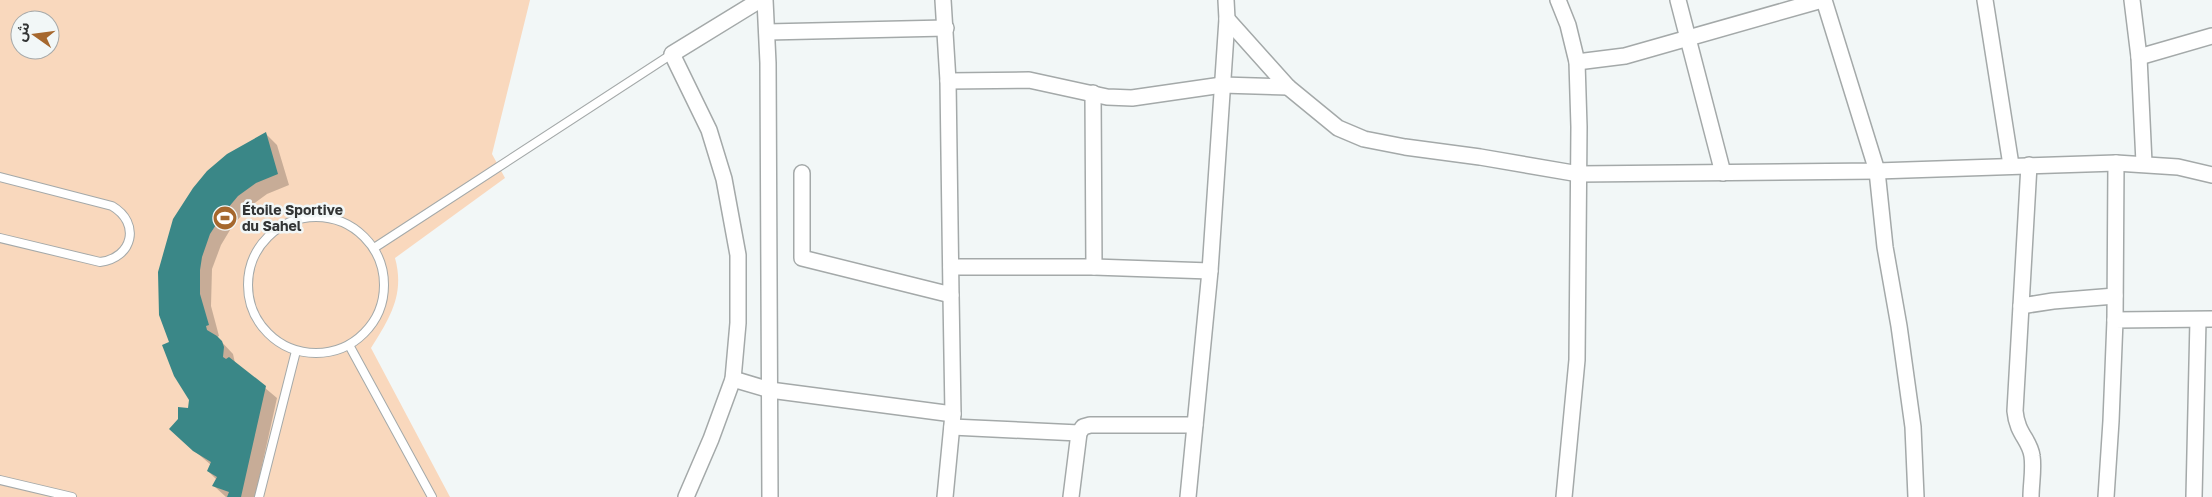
<svg xmlns="http://www.w3.org/2000/svg" width="2212" height="497" font-family="'Golos Text','Noto Sans Arabic',sans-serif">
<style>
.green{fill:#f9d8bd;fill-rule:evenodd}
.shadow{fill:#0003}
.building{fill:#3a8787}
.lines{fill:none;stroke-linecap:round;stroke-linejoin:round}
.lane-casing{stroke:#a4a9a9;stroke-width:10}
.street-casing{stroke:#a4a9a9;stroke-width:18}
.lane{stroke:#fff;stroke-width:8}
.street{stroke:#fff;stroke-width:15}
.labels{text-anchor:middle;stroke-width:5;stroke-linejoin:round;paint-order:stroke}
.poi-label{font-size:14px;font-weight:bold;fill:#333535;stroke:#f2f7f7;text-anchor:start}
</style>
<rect width="100%" height="100%" fill="#f2f7f7"/>
<path class="green" d="M0 0H530L492 154 505 178 395 258C405 294 390 318 371 348L450 497H0ZM20 20H50V50H20Z"/>
<polygon class="shadow" points="266,134 277,145 289,185 267,194 249,207 233,225 221,245 212,269 211,306 219,336 217,337 233,354 235,363 277,398 255,497 226,497 214,486 217,480 208,471 211,465 182,440 191,400 170,343 159,272"/>
<polygon class="building" points="266,132 278,174 256,183 238,196 223,214 210,234 202,257 200,270 200,294 209,325 206,326 207,330 217,336 222,341 224,347 223,357 226,359 229,357 266,386 241,497 227,497 229,492 212,486 217,477 207,471 211,462 193,451 169,429 178,419 178,407 188,408 189,400 174,376 162,345 169,342 159,315 158,272 173,219 193,188 207,171 227,154"/>
<g class="lines">
<defs>
<g id="lane">
<path d="M0 177 112 206C141 223 133 258 100 262L0 238"/>
<circle cx="316" cy="285" r="68"/>
<polyline points="374,248 672,54"/>
<polyline points="349,345 432,497"/>
<polyline points="0,480 72,497"/>
<polyline points="259,497 296,351"/>
</g>
<g id="street">
<polyline points="765,0 768,63 770,497"/>
<polyline points="1558,0 1568,25 1577,62 1579,127 1577,360 1564,497"/>
<polyline points="1678,0 1723,173"/>
<polyline points="1824,0 1877,171 1885,247 1899,326 1913,427 1916,497"/>
<polyline points="1985,0 2011,165"/>
<polyline points="2132,0 2139,57 2144,163"/>
<polyline points="1227,19 1288,87 1338,128 1364,139 1405,147 1480,157 1579,174 1877,171 2116,163 2178,167 2212,175"/>
<polyline points="767,32 946,28"/>
<polyline points="2139,57 2212,36"/>
<polyline points="1577,62 1625,56 1822,0"/>
<polyline points="948,81 1029,80 1107,97 1132,98 1222,85 1288,87"/>
<polyline points="1093,93 1094,267"/>
<path d="M2029 165 2015 411C2017 434 2030 440 2032 456 2034 469 2031 484 2031 497"/>
<polyline points="802,173 802,258 951,295 948,81 943,0"/>
<polyline points="951,267 1094,267 1210,271 1227,19 1226,0"/>
<polyline points="2021,306 2053,301 2115,296"/>
<polyline points="2115,320 2116,163"/>
<polyline points="733,379 770,390 953,414"/>
<polyline points="952,427 1079,433"/>
<polyline points="686,497 711,439 733,379 738,323 738,255 724,179 709,130 672,54 760,0"/>
<polyline points="945,497 953,414 951,295"/>
<polyline points="1071,497 1079,433 1083,427 1090,425 1195,425"/>
<polyline points="1188,497 1210,271"/>
<polyline points="2106,497 2111,421 2115,320 2212,319"/>
<polyline points="2194,497 2198,320"/>
</g>
</defs>
<use href="#lane" class="lane-casing"/>
<use href="#street" class="street-casing"/>
<use href="#lane" class="lane"/>
<use href="#street" class="street"/>
</g>
<defs>
<symbol id="stadium-disc" viewBox="-11 -11 22 22"><circle r="9.5" fill="#a6682e" stroke="#f2f7f7"/><path d="M0-5a6.5 5 0 1 0 0 10a6.5 5 0 1 0 0-10ZM-3.5-1.8h7v3.6h-7Z" fill="#fff"/></symbol>
</defs>
<g fill-rule="evenodd">
<use href="#stadium-disc" x="211" y="204" width="28" height="28"/>
</g>
<g class="labels">
<g class="poi-label">
<text x="242" y="215">Étoile Sportive<tspan x="242" dy="16">du Sahel</tspan></text>
</g>
</g>
<g transform="translate(35 35) rotate(284)"><circle r="24" fill="#f2f7f7" stroke="#a6a9a9"/>
<path d="M0-4L9 19L0 12L-9 19Z" fill="#a6682e"/>
<text y="-8" font-size="14" font-weight="bold" text-anchor="middle" fill="#333535">ش</text>
</g>
</svg>
